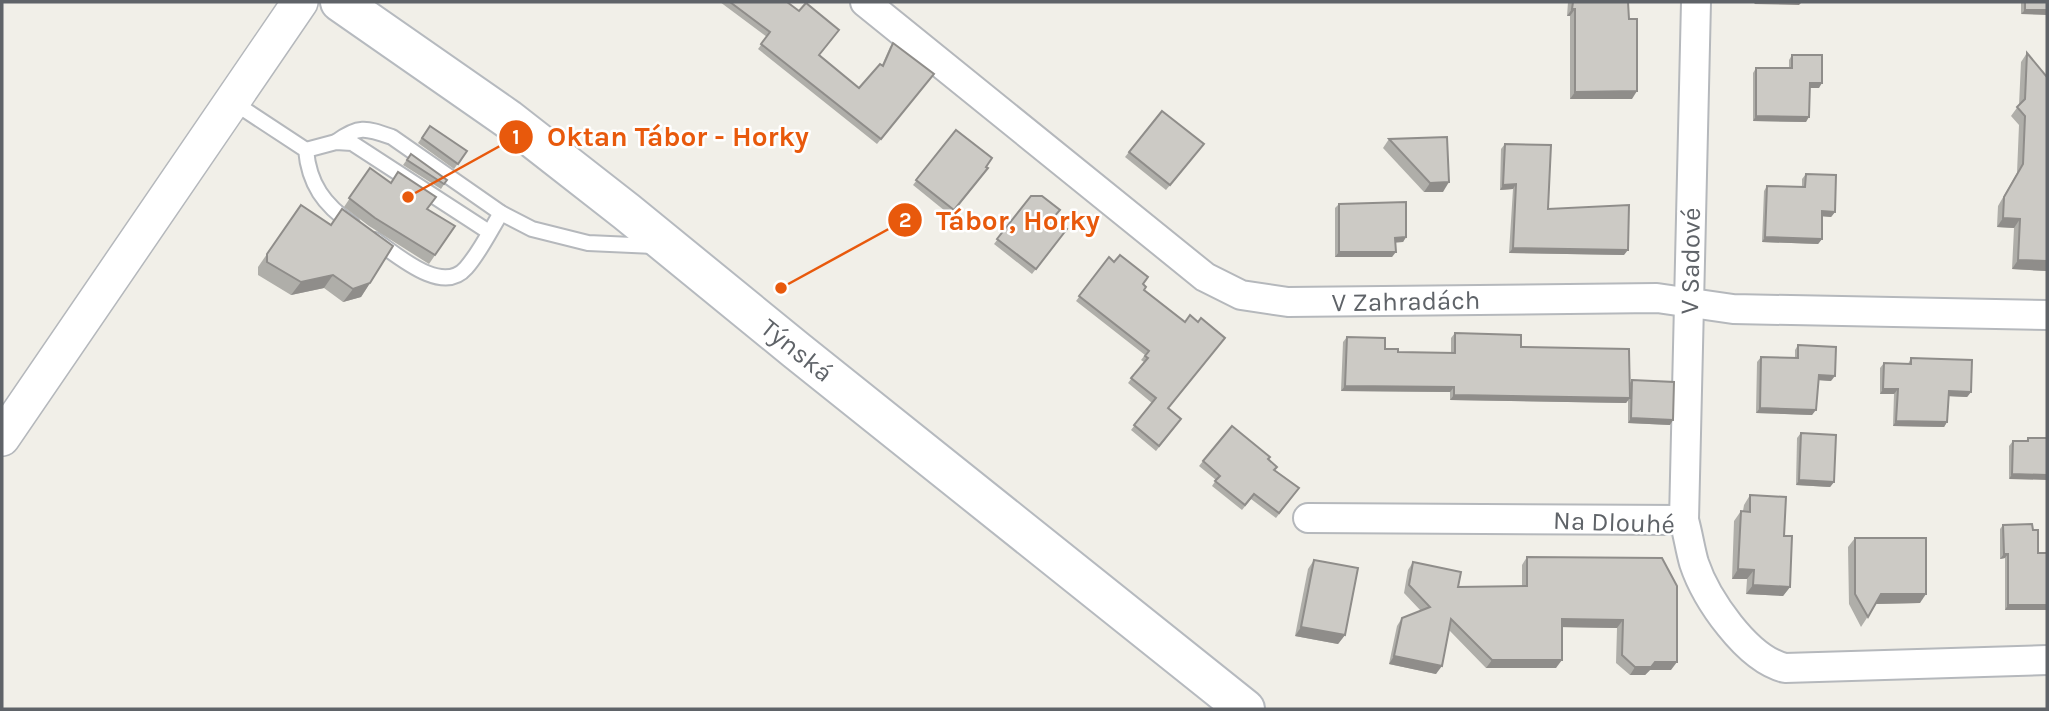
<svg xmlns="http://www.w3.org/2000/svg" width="2049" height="711" font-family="Karla,sans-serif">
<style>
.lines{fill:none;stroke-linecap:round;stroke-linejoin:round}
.service-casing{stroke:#b5b8bc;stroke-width:18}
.minor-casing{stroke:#b5b8bc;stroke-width:32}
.tertiary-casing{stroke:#b5b8bc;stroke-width:38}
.secondary-casing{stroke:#b6babf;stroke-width:42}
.service{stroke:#fff;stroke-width:14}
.minor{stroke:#fff;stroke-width:28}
.tertiary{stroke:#fff;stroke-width:35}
.secondary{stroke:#fff;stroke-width:38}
.wall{fill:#afaea9}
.shaded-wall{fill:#8f8d8a}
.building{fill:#cccac5;stroke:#8f8d8a;stroke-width:2}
.labels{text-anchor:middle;stroke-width:5;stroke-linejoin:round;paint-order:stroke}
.street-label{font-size:26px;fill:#5f6368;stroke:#fff}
.leader{fill:none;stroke:#e8590c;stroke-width:2.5}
.callout-dot{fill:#e8590c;stroke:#fff;stroke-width:2.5}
.mark-label{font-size:21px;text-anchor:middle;font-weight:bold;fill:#fff}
.callout-label{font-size:28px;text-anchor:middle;font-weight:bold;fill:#e8590c;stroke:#fff;stroke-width:5;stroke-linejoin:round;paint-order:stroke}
</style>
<rect width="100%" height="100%" fill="#f1efe8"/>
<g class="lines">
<defs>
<g id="service">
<path d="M233 102 306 150C309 184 324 205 352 224"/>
<path d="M336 142C359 125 366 128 392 137L501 213 532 229 588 243 654 246"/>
<polyline points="306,150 336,142 352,143 489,232"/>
<path d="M375 240C396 254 442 296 466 268 480 252 490 231 501 213"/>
</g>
<g id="minor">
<polyline points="865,2 1205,277 1241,295 1288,302 1657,298 1733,309 2047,315"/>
<path d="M1308 518 1684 520C1688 534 1690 549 1694 563 1706 599 1747 659 1785 668L2047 660"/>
<polyline points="1684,520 1696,2"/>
</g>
<polyline id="tertiary" points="2,438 300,2"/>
<polyline id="secondary" points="340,2 508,119 627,212 796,350 1245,709"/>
</defs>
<use href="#service" class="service-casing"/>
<use href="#minor" class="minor-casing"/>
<use href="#tertiary" class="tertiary-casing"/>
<use href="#secondary" class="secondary-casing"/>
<use href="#service" class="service"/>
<use href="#minor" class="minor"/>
<use href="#tertiary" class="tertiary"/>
<use href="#secondary" class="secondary"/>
</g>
<g class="wall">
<polygon points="720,2 787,2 819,56 859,88 882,65 890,47 893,43 934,74 877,144 758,49 767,37"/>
<polygon points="1568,2 1628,2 1632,99 1570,99 1570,16 1567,16"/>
<polygon points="2021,2 2047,2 2021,14"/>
<polygon points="2027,53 2047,77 2047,271 2012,269 2014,228 1997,227 1998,206 2017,173 2019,125 2011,116 2019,105 2021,62"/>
<polygon points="1792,55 1819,88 1810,88 1806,122 1753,121 1753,73 1756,68 1789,68 1789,60"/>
<polygon points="430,126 467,151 454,169 418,143"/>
<polygon points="956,130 992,158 950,215 913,185"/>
<polygon points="1389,139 1443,192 1424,192 1383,148"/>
<polygon points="1204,144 1166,190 1125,157 1129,152"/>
<polygon points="1505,144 1548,209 1624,255 1509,253 1513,189 1500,190 1501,149"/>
<polygon points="411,154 447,180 441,189 403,165"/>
<polygon points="370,168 427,209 455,226 429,264 369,226 344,207"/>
<polygon points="1806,174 1835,212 1831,217 1822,216 1822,239 1818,244 1762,242 1764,191 1767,186 1802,187 1802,179"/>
<polygon points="1031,196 1054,218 1067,229 1032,274 994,244"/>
<polygon points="1339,204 1406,237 1403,242 1396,242 1392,257 1335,257 1335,208"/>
<polygon points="301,205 370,283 361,297 343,302 324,288 291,295 258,275 258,267"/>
<polygon points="1109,257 1143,284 1168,408 1181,419 1156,451 1131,430 1152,403 1128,383 1144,362 1141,360 1145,355 1076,301"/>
<polygon points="1455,333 1521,347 1629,384 1632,380 1670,425 1628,423 1628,400 1626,403 1450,400 1450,392 1341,391 1343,342 1347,337 1398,352 1451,353 1451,338"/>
<polygon points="1798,345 1831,381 1819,380 1812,415 1756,413 1757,362 1761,357 1795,357 1795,350"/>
<polygon points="1911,358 1971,392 1967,397 1949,396 1947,422 1944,427 1893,426 1894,394 1880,394 1880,368 1884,363 1908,364"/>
<polygon points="1801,433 1834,482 1830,487 1796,485 1797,438"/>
<polygon points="2028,438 2047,438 2009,479 2009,446 2013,441 2026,441"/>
<polygon points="1268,459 1277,467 1275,470 1299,488 1276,518 1251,499 1242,510 1212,486 1216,480 1199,466 1203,461"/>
<polygon points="1750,495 1784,536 1790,587 1783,596 1746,594 1747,579 1732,579 1734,521 1741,511 1743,511 1744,505"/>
<polygon points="2003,525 2033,530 2038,553 2047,553 2047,610 2005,610 2005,558 2000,559 2000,529"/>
<polygon points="1855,538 1920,603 1876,604 1861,627 1849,604 1848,547"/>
<polygon points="1527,557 1662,558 1671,670 1650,670 1645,675 1630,675 1616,663 1617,628 1562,627 1556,668 1486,668 1449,630 1436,674 1389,664 1397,626 1402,618 1421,611 1404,593 1408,570 1413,562 1458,587 1522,586 1522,565"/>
<polygon points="1314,560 1345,635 1338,644 1295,636 1308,569"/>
</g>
<g class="shaded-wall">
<polygon points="1756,2 1802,2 1799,5 1754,4"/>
<polygon points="1572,9 1575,9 1570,16 1567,16"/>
<polygon points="2025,10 2047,10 2047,15 2021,14"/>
<polygon points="1810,83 1822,83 1819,88 1807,88"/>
<polygon points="1637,91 1632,99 1570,99 1575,92"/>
<polygon points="1756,116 1809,117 1806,122 1753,121"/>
<polygon points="1449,182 1443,192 1424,192 1430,183"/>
<polygon points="1516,184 1513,189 1500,190 1503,185"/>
<polygon points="1822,211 1835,212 1831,217 1819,216"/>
<polygon points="2003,218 2020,219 2014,228 1997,227"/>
<polygon points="1406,237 1403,242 1392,243 1395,238"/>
<polygon points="1765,237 1822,239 1818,244 1762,242"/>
<polygon points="1513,248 1628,250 1624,255 1509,253"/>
<polygon points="1339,252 1396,252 1392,257 1335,257"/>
<polygon points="2018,260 2047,261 2047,271 2012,269"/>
<polygon points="333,275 324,288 291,295 301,282"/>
<polygon points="370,283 361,297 343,302 353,289"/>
<polygon points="1819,375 1835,376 1831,381 1816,380"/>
<polygon points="1345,386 1454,387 1450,392 1341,391"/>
<polygon points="1883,389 1898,389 1894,394 1880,394"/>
<polygon points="1949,391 1971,392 1967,397 1945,396"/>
<polygon points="1454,395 1630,398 1626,403 1450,400"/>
<polygon points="1760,408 1816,410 1812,415 1756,413"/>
<polygon points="1631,418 1673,420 1670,425 1628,423"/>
<polygon points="1896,421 1947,422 1944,427 1893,426"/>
<polygon points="2012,474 2047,475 2047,480 2009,479"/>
<polygon points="1799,480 1834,482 1830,487 1796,485"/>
<polygon points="2004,554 2008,554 2005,558 2000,559"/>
<polygon points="1738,569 1754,570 1747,579 1732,579"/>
<polygon points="1753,585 1790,587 1783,596 1746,594"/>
<polygon points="1881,594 1926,594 1920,603 1874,604"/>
<polygon points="2008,605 2047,605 2047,610 2005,610"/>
<polygon points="1562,619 1623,620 1617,628 1556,627"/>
<polygon points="1301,627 1345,635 1338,644 1295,636"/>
<polygon points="1394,656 1442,666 1436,674 1389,664"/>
<polygon points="1492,660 1562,660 1556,668 1486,668"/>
<polygon points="1655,662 1677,662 1671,670 1650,670 1645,675 1630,675 1635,667"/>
</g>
<g class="building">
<polygon points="730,2 787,2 799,11 806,3 839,30 819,55 859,88 880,64 883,66 893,43 934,74 881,139 761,44 770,32"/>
<polygon points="1573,2 1628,2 1629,19 1637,19 1637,91 1575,92 1575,9 1572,9"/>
<rect x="2025" y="2" width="22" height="8"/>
<polygon points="2027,53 2047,77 2047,261 2018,260 2020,219 2003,218 2004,197 2023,164 2025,116 2017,107 2025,99"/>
<polygon points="1792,55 1822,55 1822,83 1810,83 1809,117 1756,116 1756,68 1792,68"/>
<polygon points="1162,111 1204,144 1170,185 1129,152"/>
<polygon points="430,126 467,151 458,164 422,138"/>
<polygon points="956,130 992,158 986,167 988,168 954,210 916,180"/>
<polygon points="1447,137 1449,182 1430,183 1389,139"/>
<polygon points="1505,144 1551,145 1548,209 1629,205 1628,250 1513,248 1516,184 1503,185"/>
<polygon points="411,154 447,180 444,184 407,160"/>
<polygon points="370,168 391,183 398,172 436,197 427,209 455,226 435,255 375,218 349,198"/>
<polygon points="1806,174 1836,175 1835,212 1822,211 1822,239 1765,237 1767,186 1805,187"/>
<polygon points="1031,196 1042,196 1060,210 1053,218 1067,229 1036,269 997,239"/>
<polygon points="1406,202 1406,237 1395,238 1396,252 1339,252 1339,204"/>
<polygon points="301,205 331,225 342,209 393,246 370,283 353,289 333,275 301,282 267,262 267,254"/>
<polygon points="1120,255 1148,277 1143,284 1146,287 1144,290 1185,322 1190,315 1198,322 1201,318 1225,338 1168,408 1181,419 1159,446 1134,425 1156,398 1131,378 1148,358 1145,356 1149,351 1079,296 1109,257 1114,262"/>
<polygon points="1455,333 1521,335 1521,347 1629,349 1630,398 1454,395 1454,387 1345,386 1347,337 1385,338 1385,349 1398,349 1398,352 1455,353"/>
<polygon points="1798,345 1836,347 1835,376 1819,375 1816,410 1760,408 1761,357 1798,358"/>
<polygon points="1911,358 1972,360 1971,392 1949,391 1947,422 1896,421 1898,389 1883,389 1884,363 1911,364"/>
<polygon points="1632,380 1674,382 1673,420 1631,418"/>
<polygon points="1232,426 1270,457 1268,459 1277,467 1274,470 1299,488 1279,513 1254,494 1245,505 1215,481 1220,476 1203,461"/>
<polygon points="1801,433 1836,435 1834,482 1799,480"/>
<polygon points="2028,438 2047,438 2047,475 2012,474 2013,441 2028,441"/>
<polygon points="1750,495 1786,497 1784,536 1792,536 1790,587 1753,585 1754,570 1738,569 1741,511 1750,512"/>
<polygon points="2032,524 2033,530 2038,530 2038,553 2047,553 2047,605 2008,605 2008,554 2004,554 2003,525"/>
<polygon points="1855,538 1926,538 1926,594 1881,594 1868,617 1855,594"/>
<polygon points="1527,557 1662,558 1677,586 1677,662 1655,662 1651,667 1635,667 1622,655 1623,620 1562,619 1562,660 1492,660 1451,619 1442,666 1394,656 1402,618 1430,607 1409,585 1413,562 1461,572 1458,587 1527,586"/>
<polygon points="1314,560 1358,568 1345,635 1301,627"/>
</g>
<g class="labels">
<g class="street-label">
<text transform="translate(1690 261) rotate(-89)" y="9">V Sadové</text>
<text transform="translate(1406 301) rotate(-1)" y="9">V Zahradách</text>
<text transform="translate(797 350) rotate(39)" y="9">Týnská</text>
<text transform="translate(1614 522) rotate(2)" y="9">Na Dlouhé</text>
</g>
</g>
<path class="leader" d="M408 197L516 137M781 288L905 220"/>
<g class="callout-dot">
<circle cx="408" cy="197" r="7"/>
<circle cx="781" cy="288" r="7"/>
<circle cx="516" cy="137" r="18"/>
<circle cx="905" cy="220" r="18"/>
</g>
<g class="mark-label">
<text x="516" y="144">1</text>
<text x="905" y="227">2</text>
</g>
<g class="callout-label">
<text x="678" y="146">Oktan Tábor - Horky</text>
<text x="1018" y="230">Tábor, Horky</text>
</g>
<rect width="2049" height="711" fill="none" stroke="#5f6368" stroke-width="7"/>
</svg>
